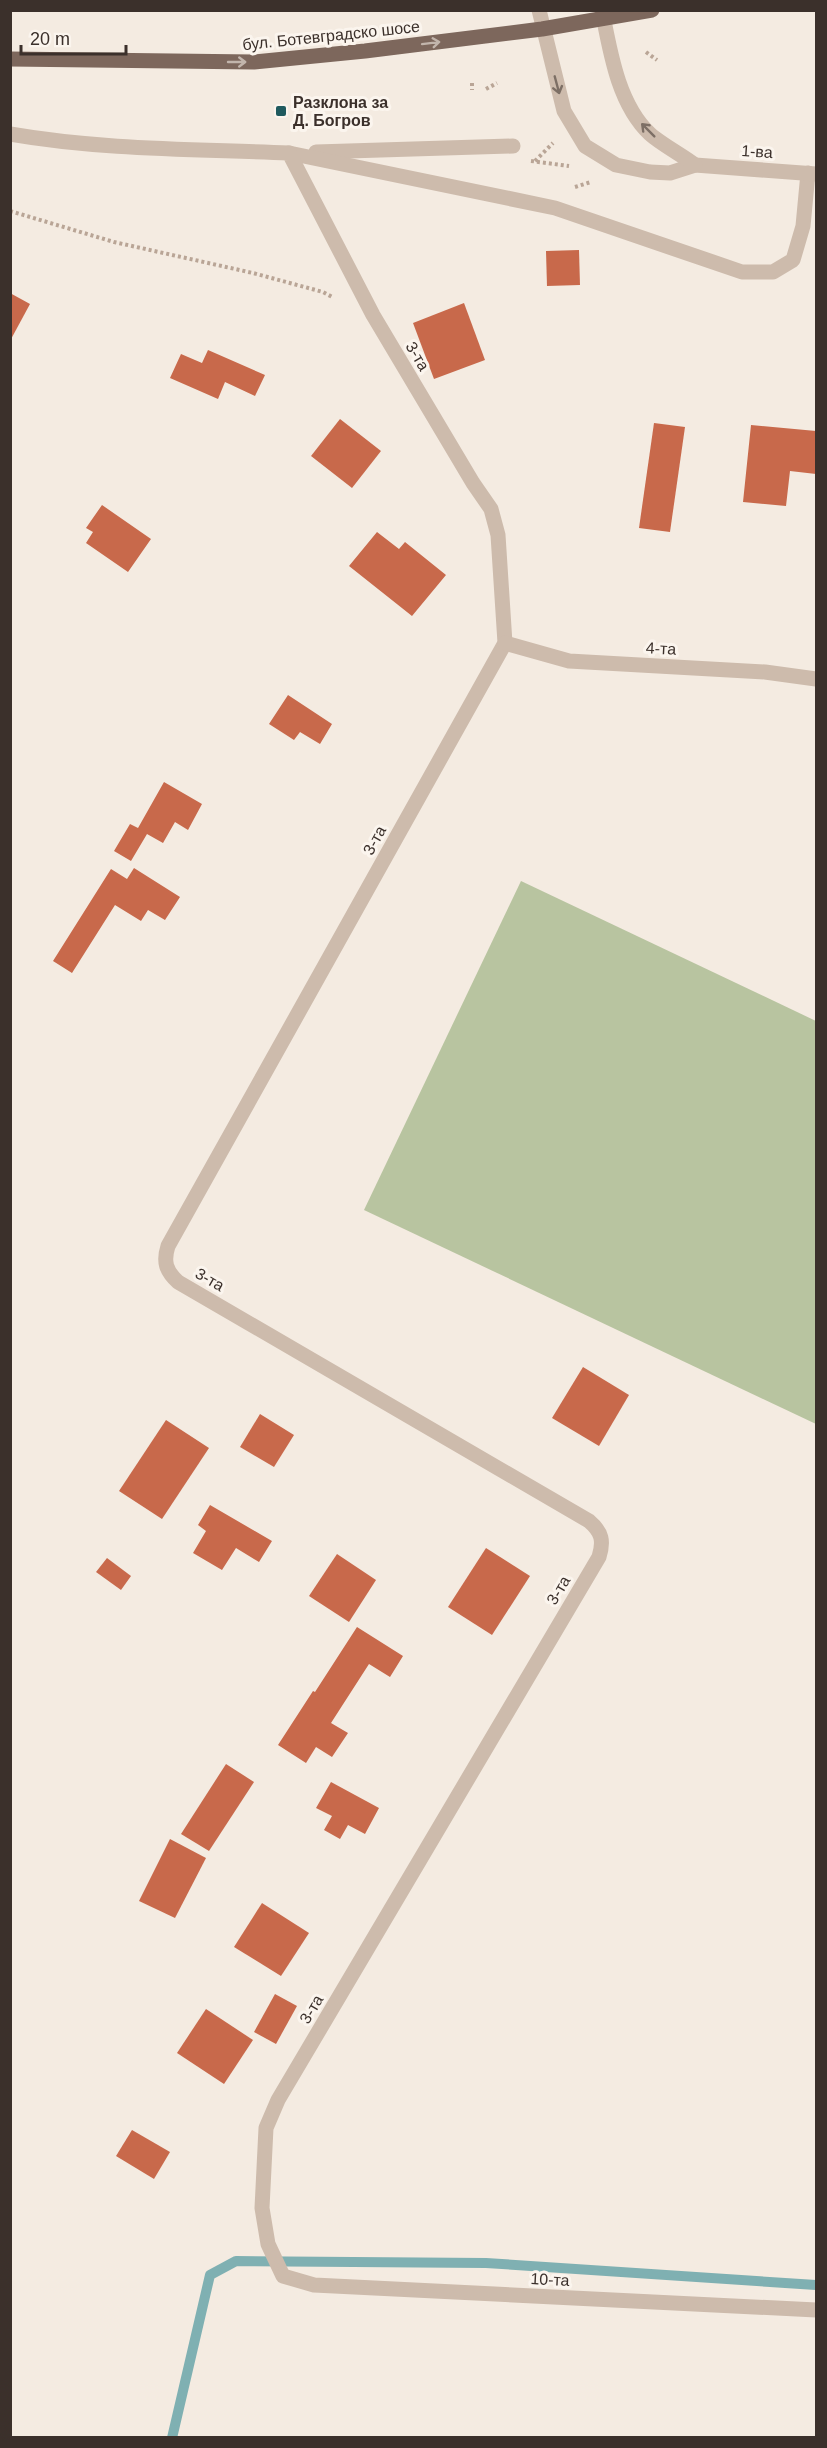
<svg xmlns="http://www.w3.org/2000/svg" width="827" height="2448" font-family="Arial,sans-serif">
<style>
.green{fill:#b8c4a0}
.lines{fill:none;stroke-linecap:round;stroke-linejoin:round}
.stream{stroke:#7fb0b2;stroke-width:10}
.building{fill:#c8694b}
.path{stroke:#b9a596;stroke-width:4;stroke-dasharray:3 3;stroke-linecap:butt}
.service{stroke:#cdbbac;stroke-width:15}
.minor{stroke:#cdbbac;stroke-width:15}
.tertiary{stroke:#cdbbac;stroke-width:15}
.primary{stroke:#7d675c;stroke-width:15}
.oneway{stroke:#c2b5ac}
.oneway2{stroke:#7d6f65}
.poi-dot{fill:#1f5a5e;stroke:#fbf5ee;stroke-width:2}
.labels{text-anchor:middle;stroke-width:6;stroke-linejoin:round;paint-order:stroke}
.street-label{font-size:16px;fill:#3b302b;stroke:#fbf5ee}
.poi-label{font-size:16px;font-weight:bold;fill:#3b302b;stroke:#fbf5ee;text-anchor:start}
</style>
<rect width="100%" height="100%" fill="#f4ebe1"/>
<polygon class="green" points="521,881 816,1021 816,1424 364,1210"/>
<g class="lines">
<polyline class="stream" points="172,2438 210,2275 236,2261 486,2263 816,2285"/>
</g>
<g class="building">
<polygon points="579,250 580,285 547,286 546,251"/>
<polygon points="10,293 30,304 10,341"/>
<polygon points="464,303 485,360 434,379 413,323"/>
<polygon points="208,350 265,375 255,396 225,382 218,399 170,378 181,354 202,363"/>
<polygon points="340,419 381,451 352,488 311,456"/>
<polygon points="654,423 685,427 670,532 639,528"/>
<polygon points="751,425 816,431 816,474 790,471 786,506 743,502"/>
<polygon points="102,505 151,539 128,572 86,543 93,532 86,528"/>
<polygon points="377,532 399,549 405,542 446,575 412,616 349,566"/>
<polygon points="288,695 332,724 320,744 300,732 294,740 269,724"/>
<polygon points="164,782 202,804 188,830 175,822 163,843 147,834 131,861 114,851 130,824 138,828"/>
<polygon points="134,868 180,897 165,920 148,910 141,921 115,905 72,973 53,961 111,869 127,879"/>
<polygon points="583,1367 629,1395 599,1446 552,1418"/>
<polygon points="260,1414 294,1435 274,1467 240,1447"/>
<polygon points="166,1420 209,1448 162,1519 119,1491"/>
<polygon points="210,1505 272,1541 259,1562 236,1548 222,1570 193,1553 206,1531 198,1525"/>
<polygon points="486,1548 530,1576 492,1635 448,1607"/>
<polygon points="337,1554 376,1580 349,1622 309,1596"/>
<polygon points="107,1558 131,1576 121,1590 96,1572"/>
<polygon points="357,1627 403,1656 390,1677 369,1664 331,1723 348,1733 332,1757 316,1747 306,1763 278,1745 313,1691 315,1692"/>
<polygon points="226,1764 254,1782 209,1851 181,1834"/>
<polygon points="331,1782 379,1808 365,1834 348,1825 340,1839 324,1830 332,1816 316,1808"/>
<polygon points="170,1839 206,1858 175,1918 139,1901"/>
<polygon points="262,1903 309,1933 281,1976 234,1947"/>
<polygon points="275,1994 297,2006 276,2044 254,2032"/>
<polygon points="206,2009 253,2040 224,2084 177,2053"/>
<polygon points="132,2130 170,2152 154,2179 116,2156"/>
</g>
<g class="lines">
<g class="path">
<polyline points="646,52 657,60"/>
<polyline points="472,83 472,90"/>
<polyline points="486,89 497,83"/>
<polyline points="531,161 569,166"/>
<polyline points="535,161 553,143"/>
<polyline points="575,187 591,182"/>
<polyline points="10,211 114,242 253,273 323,292 334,298"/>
</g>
<g class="service">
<polyline points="316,152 513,146"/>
<polyline points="289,153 555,208 742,272 773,272 793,260 803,226 808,173"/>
</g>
<g class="minor">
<path d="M10 134C102 150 196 149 289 153L373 315 473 483 491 509 498 535 505 643 168 1246C163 1262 166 1271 178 1282L589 1521C602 1532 604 1541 599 1557L278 2100 266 2128 262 2208 268 2244 283 2276 314 2285 816 2310"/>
<polyline points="505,643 569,661 765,672 816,679"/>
</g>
<g class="tertiary">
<polyline points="539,10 564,111 585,146 616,165 650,172 670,173 695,165 816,174"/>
<path d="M602 10C610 51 618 104 650 134 661 144 682 155 695 165"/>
</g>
<polyline class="primary" points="10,59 254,62 365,51 542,29 652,10"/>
</g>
<defs><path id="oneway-shaft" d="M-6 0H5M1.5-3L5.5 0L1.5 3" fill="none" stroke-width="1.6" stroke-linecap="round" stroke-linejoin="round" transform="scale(1.5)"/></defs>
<g class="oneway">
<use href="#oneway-shaft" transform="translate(431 43) rotate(-7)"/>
<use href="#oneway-shaft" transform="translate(237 62)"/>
</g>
<g class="oneway2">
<use href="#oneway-shaft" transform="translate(557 85) rotate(75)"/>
<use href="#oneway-shaft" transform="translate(648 130) rotate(-135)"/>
</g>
<rect class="poi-dot" x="275" y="105" width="12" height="12" rx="3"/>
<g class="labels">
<g class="street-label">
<text transform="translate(331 35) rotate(-6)" y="6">бул. Ботевградско шосе</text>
<text transform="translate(757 151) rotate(4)" y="6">1-ва</text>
<text transform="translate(418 356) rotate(59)" y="6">3-та</text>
<text transform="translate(661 648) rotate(3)" y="6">4-та</text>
<text transform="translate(374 840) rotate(-61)" y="6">3-та</text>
<text transform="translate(210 1279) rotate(30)" y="6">3-та</text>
<text transform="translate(558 1590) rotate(-59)" y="6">3-та</text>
<text transform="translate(311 2009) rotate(-59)" y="6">3-та</text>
<text transform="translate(550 2279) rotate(3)" y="6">10-та</text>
</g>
<g class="poi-label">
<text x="293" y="108">Разклона за<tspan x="293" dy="18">Д. Богров</tspan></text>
</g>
</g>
<rect width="827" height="2448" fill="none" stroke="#3b302b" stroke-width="24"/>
<path d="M21 45v9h105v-9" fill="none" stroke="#3b302b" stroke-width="3"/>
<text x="30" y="45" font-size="18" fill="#3b302b" stroke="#fbf5ee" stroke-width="4.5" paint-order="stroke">20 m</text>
</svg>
